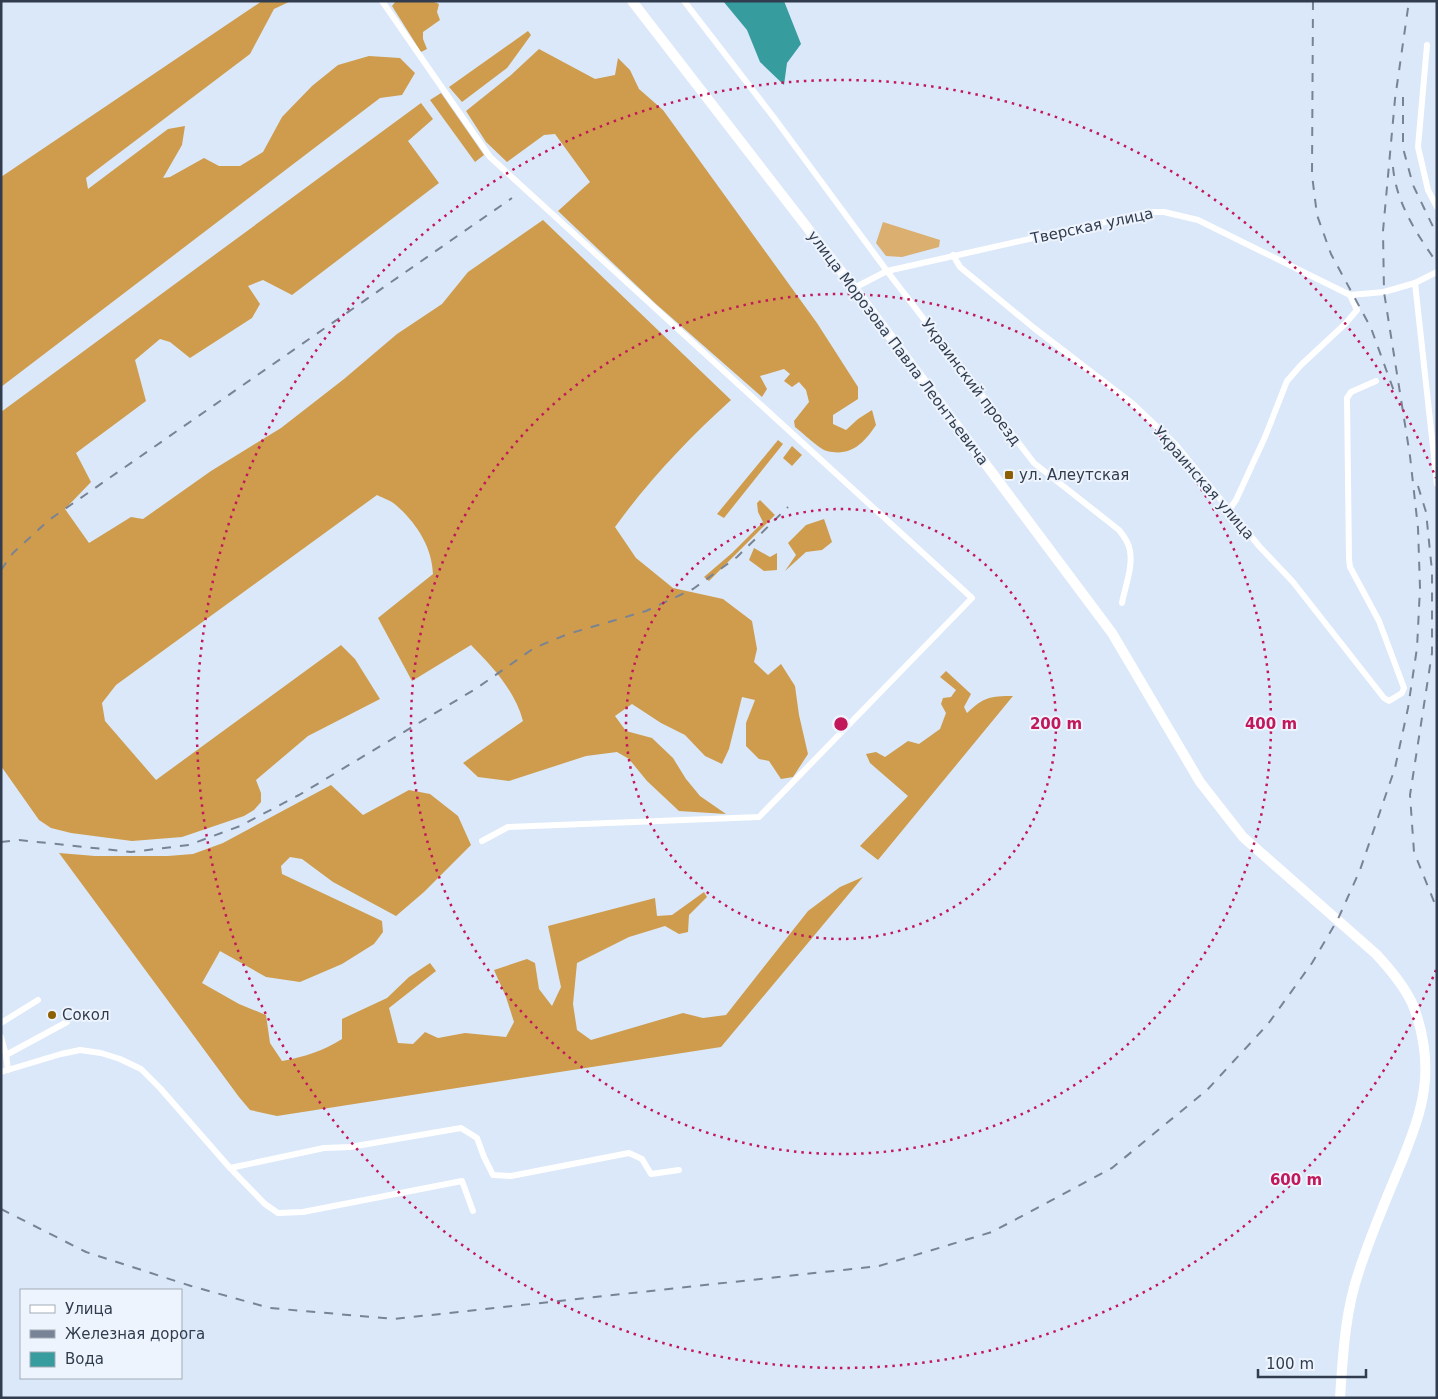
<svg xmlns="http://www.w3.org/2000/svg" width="1438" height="1399" font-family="'DejaVu Sans',sans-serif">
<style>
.green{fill:#daaf6f}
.forest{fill:#ce9c4c}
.water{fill:#369c9d}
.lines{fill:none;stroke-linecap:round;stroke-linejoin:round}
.street{stroke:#fff;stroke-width:6}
.primary{stroke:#fff;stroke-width:10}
.rail{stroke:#788495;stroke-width:2;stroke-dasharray:9 9;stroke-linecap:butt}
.ring{fill:none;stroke:#c2185b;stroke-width:2.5;stroke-dasharray:2.5 5}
.poi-dot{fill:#8c5f03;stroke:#eef4fd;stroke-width:2}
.labels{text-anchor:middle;stroke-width:4;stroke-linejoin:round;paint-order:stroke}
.street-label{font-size:15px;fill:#313d4e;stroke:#eef4fd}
.poi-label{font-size:15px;fill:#313d4e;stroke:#eef4fd;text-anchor:start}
.centre{fill:#c2185b;stroke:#eef4fd;stroke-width:2.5}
.ring-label{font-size:15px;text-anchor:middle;font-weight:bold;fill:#c2185b;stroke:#eef4fd;stroke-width:4;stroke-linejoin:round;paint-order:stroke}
</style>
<rect width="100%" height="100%" fill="#dbe8f9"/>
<polygon class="green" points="883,222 940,240 939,247 902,257 886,256 876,243"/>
<g class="forest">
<polygon points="262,1 291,1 274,9 250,54 86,178 88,189 168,129 185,126 182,145 163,178 170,177 204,158 219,166 240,166 263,152 282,117 312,86 338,65 369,56 400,58 415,73 402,95 380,98 1,387 1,177"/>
<polygon points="396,1 432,1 439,4 437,12 440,20 423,32 423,39 427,49 421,52 392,6"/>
<polygon points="528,31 531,35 507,68 462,102 449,87"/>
<path d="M539 49 595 79 615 75 618 58 630 70 639 89 663 110 817 323 858 387V399L833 415V424L846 430 858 419 872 410 876 425C864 443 851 457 827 451 819 449 803 433 795 427L794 421 809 402 806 390 799 382 792 387 784 381 790 374 784 369 760 376 767 389 762 397 656 304 558 211 590 182 555 134 544 135 507 162 486 142 466 111 511 75Z"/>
<polygon points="441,93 484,155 475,162 430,100"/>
<path d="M421 103 433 119 408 141 439 183 292 295 263 280 248 286 260 304 252 318 190 358 170 342 160 339 135 360 146 401 76 453 91 482 65 509 89 543 131 517 143 519 211 471 281 428 344 379 397 334 442 304 468 272 543 220 731 400C689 438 649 480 615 527L636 558 673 588 723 599 752 621 757 649 754 662 768 675 781 664 795 686 799 715 808 754 793 777 781 779 769 761 759 759 746 746V723L755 700 742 697 729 749 722 764 705 756 685 735 661 723 632 704 615 716 626 731 652 738 673 758 686 779 700 796 726 814 679 811 647 781 629 759 617 752 586 756 509 781 478 777 463 763 523 721C515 691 493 667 471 645L412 681 378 618 433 574C432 547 417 524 397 506 392 501 383 498 377 495L116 685 102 703 105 721 156 780 341 645 355 659 380 699 308 736 256 780 261 793V802L254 810 244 816 182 837 132 841 71 833 51 828 39 820 1 766V412Z"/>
<polygon points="778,440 783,444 724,518 717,514"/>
<polygon points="792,446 802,455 792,466 783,458"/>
<polygon points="760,500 775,515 709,581 704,577 732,553 763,522 758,512 757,503"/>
<polygon points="824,519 832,542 822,550 806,552 785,571 796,555 788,543 806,525"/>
<polygon points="754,548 770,557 777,553 777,570 764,571 749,560"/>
<path d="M946 671 971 694 964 707 967 713C984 697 990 696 1013 696L878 860 860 846 908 796 870 763 866 754 876 752 885 757 908 741 919 744 940 729 946 713 941 704 943 698 951 697 956 690 940 677Z"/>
<path d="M331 785 363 815 409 790 430 794 458 816 471 845 424 892 396 916 333 882 302 859 290 857 281 866 282 874 382 921 383 932 374 944 342 964 300 982 266 977 220 951 202 983 239 1004 266 1015 270 1043 282 1061C304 1057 323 1051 342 1039V1019L387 998 409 977 430 963 436 971 389 1008 398 1043 413 1044 425 1032 438 1038 465 1033 506 1037 514 1022 506 997 494 970 527 959 535 963 539 989 552 1006 561 987 548 926 655 898 657 916 672 915 704 892 707 897 689 915 688 932 679 934 665 926 629 937 577 963 573 1004 577 1030 591 1040 683 1013 703 1018 726 1015 808 911 840 887 863 877 721 1047 277 1116 250 1110 239 1097 59 853 95 856H168L193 854 223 843Z"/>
</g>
<polygon class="water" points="723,1 784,1 801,44 787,63 784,85 760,62 747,30"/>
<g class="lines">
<g class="street">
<polyline points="382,1 490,157 972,598 759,817 508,827 482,841"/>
<path d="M684 1 775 119 887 271 1034 463 1119 530C1124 536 1129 543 1130 551 1133 567 1125 587 1122 603"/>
<polyline points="1427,45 1418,147 1428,190 1437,207"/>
<polyline points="953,255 960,267 1034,328 1133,404 1175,444 1259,546 1293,582 1384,698 1389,701 1402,693 1404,688 1379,621 1350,567 1349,559 1347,398 1351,392 1376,381"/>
<polyline points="1415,283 1437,484"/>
<polyline points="854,288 887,271 1149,212 1164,212 1198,220 1350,295 1384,292 1415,283 1437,272"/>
<polyline points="1229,510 1236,500 1265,437 1287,381 1301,365 1345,324 1357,310 1350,295"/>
<polyline points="1,1023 38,1000"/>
<polyline points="1,1037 6,1055 8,1070"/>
<polyline points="6,1055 67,1022"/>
<polyline points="1,1072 61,1054 80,1050 101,1053 120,1059 141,1069 160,1088 230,1168 265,1204 278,1213 303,1212 462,1181 473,1211"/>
<polyline points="230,1168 324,1148 350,1147 461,1128 477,1138 484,1157 493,1175 511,1176 629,1153 642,1159 651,1174 679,1170"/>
</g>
<path class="primary" d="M632 1 854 288 1112 633 1200 782 1243 837 1376 954C1390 969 1403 984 1412 1003 1423 1029 1428 1061 1424 1089 1421 1113 1411 1138 1402 1161 1387 1197 1371 1234 1359 1271 1345 1312 1343 1354 1340 1398"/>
<g class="rail">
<polyline points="1313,1 1312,175 1317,215 1331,254 1371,328 1395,394"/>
<polyline points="1403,97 1403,148 1413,185 1437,235"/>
<path d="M1393 167C1396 203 1417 234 1437 263"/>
<polyline points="1418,486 1426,512 1432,571 1432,653 1410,795 1414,852 1437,909"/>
<polyline points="1,570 13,553 49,520 512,198"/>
<polyline points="1,842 19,840 131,852 189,845 240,826 299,795 477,688 534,648 568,634 646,611 693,589 737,557 788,507"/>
<polyline points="1,1209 86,1252 191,1286 270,1308 394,1319 879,1266 992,1232 1112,1168 1207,1090 1268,1024 1312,963 1338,919 1360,870 1395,768 1408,708 1417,648 1420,588 1418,528 1410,456 1384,292 1383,231 1395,99 1409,1"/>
</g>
</g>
<g class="ring">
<circle cx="841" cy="724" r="215"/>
<circle cx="841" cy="724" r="430"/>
<path d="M1436 970A644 644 0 1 1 1436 478"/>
</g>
<g class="poi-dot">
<rect x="1004" y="470" width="10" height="10" rx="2.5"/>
<circle cx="52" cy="1015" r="5"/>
</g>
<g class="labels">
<g class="street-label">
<text transform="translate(1092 226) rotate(-12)" y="5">Тверская улица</text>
<text transform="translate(898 348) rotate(53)" y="5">улица Морозова Павла Леонтьевича</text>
<text transform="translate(971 382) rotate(53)" y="5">Украинский проезд</text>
<text transform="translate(1204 483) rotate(49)" y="5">Украинская улица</text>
</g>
<g class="poi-label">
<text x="1019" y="480">ул. Алеутская</text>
<text x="62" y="1020">Сокол</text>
</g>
</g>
<circle cx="841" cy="724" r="8" class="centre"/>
<g class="ring-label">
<text x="1056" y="729">200 m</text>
<text x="1271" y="729">400 m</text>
<text x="1296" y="1185">600 m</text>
</g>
<rect width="1438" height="1399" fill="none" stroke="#313d4e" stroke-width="5"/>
<rect x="20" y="1289" width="162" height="90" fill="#eef4fd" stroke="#a2abb7"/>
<rect x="30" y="1305" width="25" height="8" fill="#ffffff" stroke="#a2abb7"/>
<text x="65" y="1314" font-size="15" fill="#313d4e">Улица</text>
<rect x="30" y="1330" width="25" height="8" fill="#788495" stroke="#a2abb7"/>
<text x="65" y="1339" font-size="15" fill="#313d4e">Железная дорога</text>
<rect x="30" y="1352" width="25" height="15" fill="#369c9d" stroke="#a2abb7"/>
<text x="65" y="1364" font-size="15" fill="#313d4e">Вода</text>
<path d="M1258 1369v8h108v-8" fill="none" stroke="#313d4e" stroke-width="2.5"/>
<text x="1266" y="1369" font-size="15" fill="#313d4e" stroke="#eef4fd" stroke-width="4" paint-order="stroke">100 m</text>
</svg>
